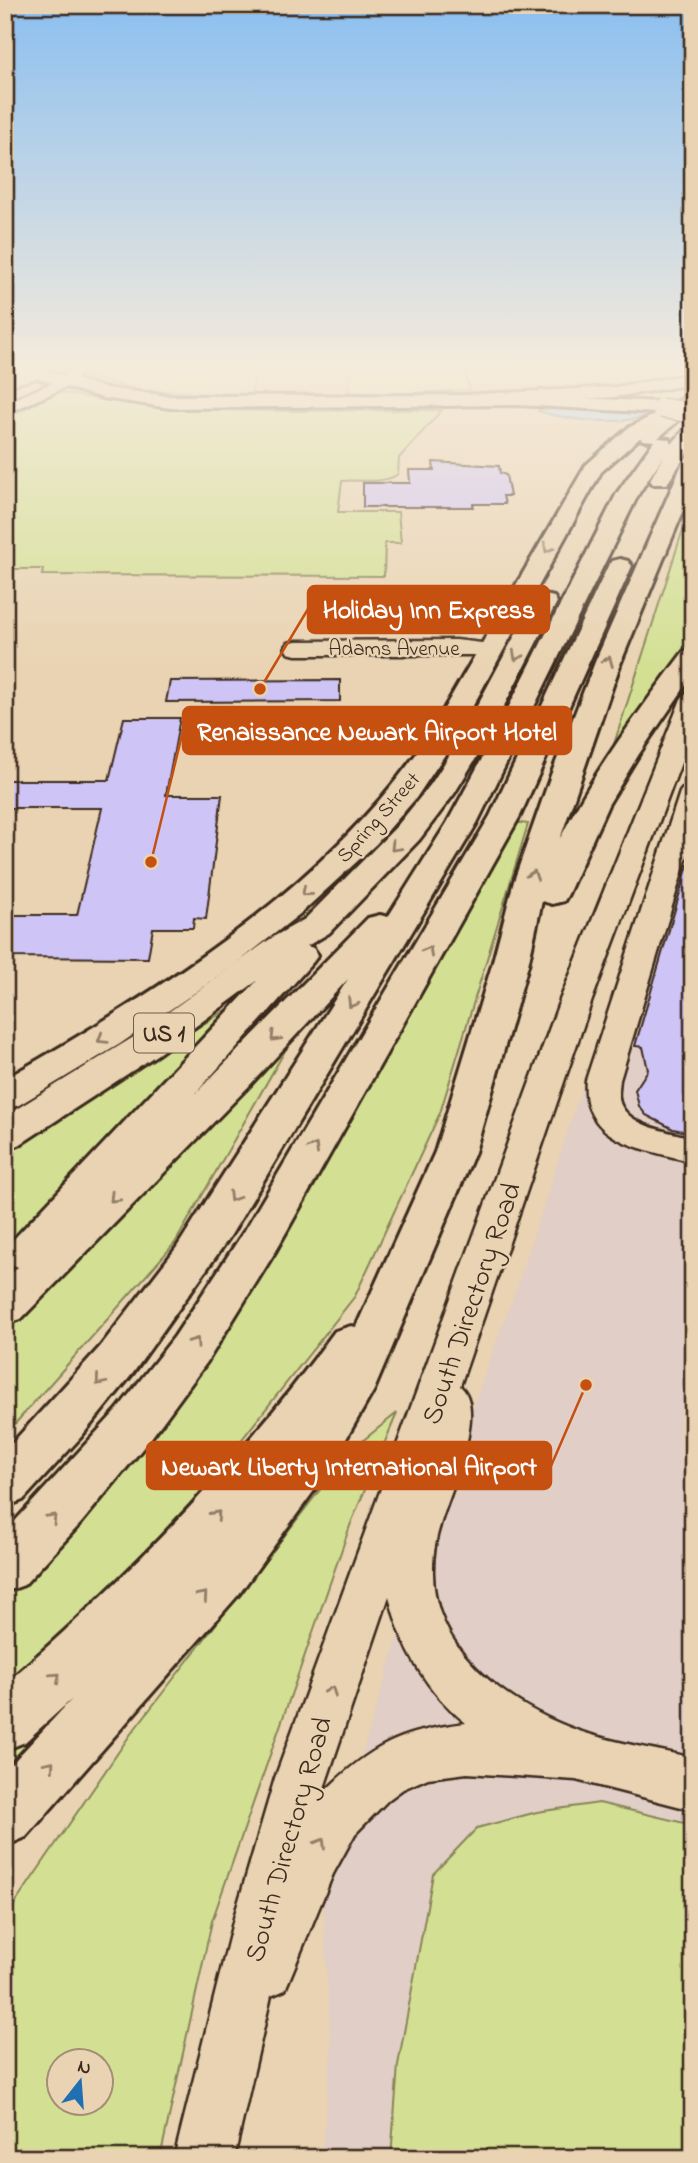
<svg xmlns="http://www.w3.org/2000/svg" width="698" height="2163" font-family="'Indie Flower',sans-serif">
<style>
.built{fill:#e1cec6}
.green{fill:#d3e093;stroke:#878558;stroke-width:2;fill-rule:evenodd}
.water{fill:#a1d0fd;stroke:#788ea4;stroke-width:2}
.building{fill:#cfc4f6;stroke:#3b2a1e;stroke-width:2}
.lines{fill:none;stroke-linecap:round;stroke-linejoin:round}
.minor-casing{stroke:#3b2a1e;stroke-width:5}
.major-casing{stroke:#3b2a1e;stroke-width:6}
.highway-casing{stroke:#3b2a1e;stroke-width:6}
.minor{fill:#e9d3b2;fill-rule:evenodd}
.major{fill:#e9d3b2;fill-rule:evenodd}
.highway{fill:#e9d3b2;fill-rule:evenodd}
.major-bridge-casing{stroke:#3b2a1e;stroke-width:22;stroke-linecap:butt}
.major-bridge{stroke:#e9d3b2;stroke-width:19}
.oneway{stroke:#927e68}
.labels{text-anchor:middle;stroke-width:5;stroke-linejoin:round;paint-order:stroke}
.far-street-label{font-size:21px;fill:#3b2a1e;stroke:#e9d3b2}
.shield{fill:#e9d3b2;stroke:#6f5d4a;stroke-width:2}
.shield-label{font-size:23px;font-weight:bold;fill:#3b2a1e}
.near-street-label{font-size:28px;fill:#3b2a1e;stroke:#e9d3b2}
.leader{fill:none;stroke:#c55010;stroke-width:2.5}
.callout-dot{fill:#c55010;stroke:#e9d3b2;stroke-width:2.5}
.callout{fill:#c55010;stroke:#c55010;stroke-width:2.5}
.callout-label{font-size:26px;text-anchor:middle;font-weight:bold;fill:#fff}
</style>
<rect width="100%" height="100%" fill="#e9d3b2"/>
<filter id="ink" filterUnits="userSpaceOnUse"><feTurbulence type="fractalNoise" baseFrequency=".0143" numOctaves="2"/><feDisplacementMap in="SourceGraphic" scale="14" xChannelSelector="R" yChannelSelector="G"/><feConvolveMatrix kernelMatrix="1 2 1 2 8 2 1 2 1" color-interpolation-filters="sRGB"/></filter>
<g filter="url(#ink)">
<polygon class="built" points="693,769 693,2158 322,2158 331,2048 322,1886 445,1482 516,1289 641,908"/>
<g class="green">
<polygon points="89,366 257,366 251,396 140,390 80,375"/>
<polygon points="352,366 463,366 470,390 382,394 348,392"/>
<polygon points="693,382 693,386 668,404 571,398"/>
<path d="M59 392C185 419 314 409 442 410L399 458 398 474C383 485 359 479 342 481L338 512H398L401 543H385L384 576 42 575 43 569H5V418Z"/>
<polygon points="693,507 693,637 614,744 686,520"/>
<polygon points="514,822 528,824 440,1113 355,1296 161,1542 5,1689 5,1589 88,1508 227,1329 320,1159 428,983"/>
<polygon points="228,1009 5,1250 5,1147"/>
<polygon points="294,1035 175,1243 5,1435 5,1334 87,1241"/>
<path d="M397 1413 351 1523 212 1921 160 2158H5V1918L130 1735 350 1451ZM60 2062H102V2104H60Z"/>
<polygon points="75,1696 5,1779 5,1751"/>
<polygon points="599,1803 693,1825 693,2158 391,2158 398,2065 433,1874 477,1828 537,1812"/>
</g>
<path class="water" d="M543 406 657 412C626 427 570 421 538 411Z"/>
<g class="building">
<polygon points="433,462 499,466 500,473 506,475 510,496 503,496 505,504 473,504 473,507 363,507 363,483 410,483 409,470 434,470"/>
<polygon points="340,680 340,701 166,702 170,681"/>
<polygon points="124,718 180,718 166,795 222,795 206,919 194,918 193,928 153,928 148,958 5,957 5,948 15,915 77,915 102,808 5,808 5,780 109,780"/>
<polygon points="688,865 693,866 693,1133 673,1129 646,1115 639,1106 635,1090 648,1070 643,1047 635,1046"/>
</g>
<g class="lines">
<defs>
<g id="minor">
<polygon points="72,366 87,366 71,385 5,414 5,403 61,379"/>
<polygon points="39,368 44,370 47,373 44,376 5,387 5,377"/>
<polygon points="456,640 499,645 502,650 499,655 296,655 288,653 285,648 288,643 296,641"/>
<path d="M693 692V731L592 1000 460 1386C488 1409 450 1493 441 1522 436 1537 433 1553 433 1569 431 1651 510 1706 579 1731 615 1743 656 1749 693 1758V1810L576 1780 467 1773 428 1778 403 1789 388 1800 355 1834 333 1874 285 1990 271 1996 234 2158H174L235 1914 275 1778 560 1000 681 699 685 694ZM389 1596C401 1647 425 1690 466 1723 400 1731 369 1747 322 1794Z"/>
<path d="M693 784V836L620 1080C619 1089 617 1099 622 1107 634 1128 672 1132 693 1138V1162C646 1149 580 1143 586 1080L680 792 684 787Z"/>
</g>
<path id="major" d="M6 366H32L105 388 170 396 518 395 661 402 668 404 670 408 681 409 683 413 681 417 642 436 601 472 452 744 416 798 376 844 301 913 232 967 120 1044 19 1105 5 1109V1079C160 990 320 892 424 743L586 465 628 428 658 413 518 405 170 408 103 398 9 370Z"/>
<g id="highway">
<polygon points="693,374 693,384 615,397 444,406 435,401 444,396 615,387"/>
<polygon points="693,393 693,408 658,438 669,439 672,443 670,446 686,428 693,426 693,444 667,484 653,484 650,480 664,455 639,493 477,823 231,1235 133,1373 80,1438 23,1500 5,1507 5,1451 100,1347 177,1247 348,979 249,1086 21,1319 5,1324 5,1279 18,1267 11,1264 5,1255 11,1242 257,981 158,1054 19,1145 5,1149 5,1116 132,1038 273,937 305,919 397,826 431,784 456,745 533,602 536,597 545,595 554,597 557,602 484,745 454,794 419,840 329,933 307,946 313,948 318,955 313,962 194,1095 368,918 380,915 388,917 447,823 490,744 617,493 654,441 642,440 639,436 687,394"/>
<path d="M693 456V487L621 662 560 839C593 772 639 711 684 651L693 648V675L639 754 608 805 568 894 564 901 552 904 542 901 528 965 475 1152 374 1390 326 1474 239 1594 26 1837 5 1846V1771L72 1699 25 1742 5 1750V1684C128 1578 239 1463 335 1331L351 1326 356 1327 435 1152 492 965 514 881 551 775 595 662 683 462 686 458Z"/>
<polygon points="620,559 628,561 632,566 520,816 275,1252 207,1362 151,1438 82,1522 24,1585 5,1592 5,1532 117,1410 175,1336 245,1230 490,816 608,566 612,561"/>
</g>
</defs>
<use href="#minor" class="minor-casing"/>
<use href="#major" class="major-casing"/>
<use href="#highway" class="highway-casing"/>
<use href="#minor" class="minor"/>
<use href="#major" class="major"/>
<use href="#highway" class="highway"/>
<defs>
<polyline id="major-bridge" points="661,408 693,413"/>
</defs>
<use href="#major-bridge" class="major-bridge-casing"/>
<use href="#major-bridge" class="major-bridge"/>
</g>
<defs><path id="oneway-chevron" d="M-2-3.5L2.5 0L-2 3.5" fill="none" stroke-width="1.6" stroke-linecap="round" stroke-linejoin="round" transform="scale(1.75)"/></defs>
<g class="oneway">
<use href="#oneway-chevron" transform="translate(548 548) rotate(119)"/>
<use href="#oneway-chevron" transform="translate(517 656) rotate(118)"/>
<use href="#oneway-chevron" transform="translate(608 661) rotate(-68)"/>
<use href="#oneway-chevron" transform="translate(395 847) rotate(134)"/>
<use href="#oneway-chevron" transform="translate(533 875) rotate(-71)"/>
<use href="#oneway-chevron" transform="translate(306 892) rotate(139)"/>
<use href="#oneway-chevron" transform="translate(428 951) rotate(-60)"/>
<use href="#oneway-chevron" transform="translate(352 1003) rotate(122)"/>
<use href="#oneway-chevron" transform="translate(275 1037) rotate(134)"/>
<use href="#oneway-chevron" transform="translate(102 1039) rotate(148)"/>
<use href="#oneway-chevron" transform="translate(314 1148) rotate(-60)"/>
<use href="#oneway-chevron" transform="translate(233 1197) rotate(122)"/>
<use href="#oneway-chevron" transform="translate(114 1198) rotate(135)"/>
<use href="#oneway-chevron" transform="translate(195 1342) rotate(-55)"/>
<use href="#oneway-chevron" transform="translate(100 1381) rotate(130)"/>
<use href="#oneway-chevron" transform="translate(216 1515) rotate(-48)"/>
<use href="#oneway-chevron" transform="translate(52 1518) rotate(-47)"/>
<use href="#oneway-chevron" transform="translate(203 1596) rotate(-49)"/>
<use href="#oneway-chevron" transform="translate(56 1677) rotate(-42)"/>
<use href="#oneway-chevron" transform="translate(331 1691) rotate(-70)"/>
<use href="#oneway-chevron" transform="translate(50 1765) rotate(-49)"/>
<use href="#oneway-chevron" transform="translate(321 1843) rotate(-59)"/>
</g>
</g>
<linearGradient id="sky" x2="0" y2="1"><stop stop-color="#8bbff0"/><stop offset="0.55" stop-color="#f5ebdc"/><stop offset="1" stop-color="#f5ebdc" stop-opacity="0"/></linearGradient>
<rect width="698" height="668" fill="url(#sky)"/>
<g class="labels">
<g class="far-street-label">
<text x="394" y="655">Adams Avenue</text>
<text transform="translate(378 817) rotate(-48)" y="7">Spring Street</text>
</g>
<rect class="shield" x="134" y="1013.5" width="60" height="39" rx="5"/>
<g class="shield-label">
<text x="164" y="1041">US 1</text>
</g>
<g class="near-street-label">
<text transform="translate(470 1303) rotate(-71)" y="10">South Directory Road</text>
<text transform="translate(287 1839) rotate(-74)" y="10">South Directory Road</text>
</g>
</g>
<path class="leader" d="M260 689L308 609M151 862L183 731M586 1385L551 1466"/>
<g class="callout-dot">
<circle cx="260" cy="689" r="7"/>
<circle cx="151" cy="862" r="7"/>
<circle cx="586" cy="1385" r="7"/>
</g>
<g class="callout">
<rect x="308" y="586" width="241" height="47" rx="7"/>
<rect x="183" y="707" width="388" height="47" rx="7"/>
<rect x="147" y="1442" width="404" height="47" rx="7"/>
</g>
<g class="callout-label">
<text x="429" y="618">Holiday Inn Express</text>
<text x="377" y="740">Renaissance Newark Airport Hotel</text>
<text x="349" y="1475">Newark Liberty International Airport</text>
</g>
<rect width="698" height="2163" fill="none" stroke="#e9d3b2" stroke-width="28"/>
<rect x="14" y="14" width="670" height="2135" fill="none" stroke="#3b2a1e" stroke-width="2.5" filter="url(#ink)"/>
<g transform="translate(80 2082) rotate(17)"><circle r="33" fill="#e9d3b2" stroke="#a38f77" stroke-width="2"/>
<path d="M0-5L12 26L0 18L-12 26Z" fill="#1f6fb2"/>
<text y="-10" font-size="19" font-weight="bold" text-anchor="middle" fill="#3b2a1e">N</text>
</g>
</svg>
